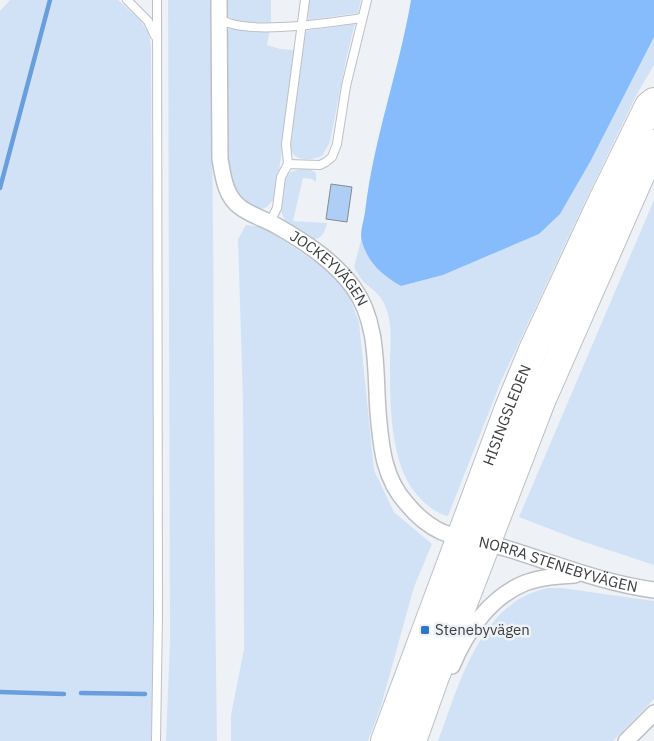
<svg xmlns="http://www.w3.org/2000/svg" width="654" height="741" font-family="'IBM Plex Sans',sans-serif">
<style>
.green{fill:#d2e2f6}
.forest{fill:#86bcfc}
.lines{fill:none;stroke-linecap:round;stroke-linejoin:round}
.stream{stroke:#699edc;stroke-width:4.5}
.building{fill:#aecef5;stroke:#868a8f}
.lane-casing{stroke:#bcc0c5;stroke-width:10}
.street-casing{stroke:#bcc0c5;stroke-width:18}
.highway-casing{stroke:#bcc0c5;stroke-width:30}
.lane{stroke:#fff;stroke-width:8}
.street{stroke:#fff;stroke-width:15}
.highway{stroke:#fff;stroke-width:28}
.poi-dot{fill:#2e77c8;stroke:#eef2f7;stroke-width:2}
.labels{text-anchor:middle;stroke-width:5;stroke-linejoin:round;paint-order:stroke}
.street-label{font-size:15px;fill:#3b3d3f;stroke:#eef2f7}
.poi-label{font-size:15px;fill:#3b3d3f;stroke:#eef2f7;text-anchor:start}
</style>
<rect width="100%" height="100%" fill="#eef2f7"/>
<g class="green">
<polygon points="10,0 118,0 140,20 149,33 151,48 155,648 151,741 0,741 0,11"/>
<path d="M168 0H210C215 247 213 494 217 741H166L170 640Z"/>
<polygon points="224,0 271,0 271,23 235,22 225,14"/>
<polygon points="309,0 361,0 358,13 308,20"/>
<path d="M355 23 346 60 330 142 322 156C310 161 292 162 290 146L305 32 309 30 329 28Z"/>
<polygon points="229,29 270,30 267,45 280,49 294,50 279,172 273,200 267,207 259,210 235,196 227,179 225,30"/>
<path d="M654 37V65L637 94 583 206 502 379 448 516C435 513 426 505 417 495 390 464 390 405 390 364 390 345 393 327 386 308 380 292 371 290 362 280 359 276 356 271 354 267L361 240 375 266 401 286 443 275 539 234Z"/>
<path d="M301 169H310L316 173V182L312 179 303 178 293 221 327 223C325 232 322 239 312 240L288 226 281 212 284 180 290 172Z"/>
<polygon points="654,200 654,565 581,541 519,517"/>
<polygon points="246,225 263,227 333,273 350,298 359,322 374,470 394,512 432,544 414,587 381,706 368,741 231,741 231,715 244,649 243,401 238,239"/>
<path d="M548 588H562L654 601V699L613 741H438C459 685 480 601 548 588Z"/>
</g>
<path class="forest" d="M411 0H654V37L590 162 560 214 539 234 443 275 401 286C382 275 369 264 362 242 359 234 364 220 365 212 373 140 399 71 411 0Z"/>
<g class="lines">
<g class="stream">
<polyline points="0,188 50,0"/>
<polyline points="0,692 64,694"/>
<polyline points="81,693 145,694"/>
</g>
</g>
<polygon class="building" points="331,184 352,187 347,222 326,219"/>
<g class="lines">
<defs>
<g id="lane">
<polyline points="127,0 148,21 155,36"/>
<path d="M220 18C241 37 333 22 362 18"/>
<polyline points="288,164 286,144 305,0"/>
<polyline points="270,222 277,208 281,177 288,164 320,165 326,162 332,157 337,144 346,86 367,0"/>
<polyline points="156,741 158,614 157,0"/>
</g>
<g id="street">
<path id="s1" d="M219 0 220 159C223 176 225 196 240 207 250 215 265 219 277 226 305 242 334 261 353 287 379 322 375 371 378 412 381 445 383 478 407 504 416 515 429 526 442 532 462 540 484 542 505 548 554 563 602 583 654 590"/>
<path d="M452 666C466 632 490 597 525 583 541 577 558 576 575 575"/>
<polyline points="626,741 654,713"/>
</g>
<g id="highway">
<path id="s2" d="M385 741 509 408 533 350 602 202 649 106 654 102"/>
<polyline points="412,741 434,679 541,401 654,144"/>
</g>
</defs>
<use href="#lane" class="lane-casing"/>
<use href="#street" class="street-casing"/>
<use href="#highway" class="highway-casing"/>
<use href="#lane" class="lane"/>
<use href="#street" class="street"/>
<use href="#highway" class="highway"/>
</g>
<rect class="poi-dot" x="420" y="625" width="10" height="10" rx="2.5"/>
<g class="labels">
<g class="street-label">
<text dy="5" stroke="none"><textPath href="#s1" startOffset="322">JOCKEYVÄGEN</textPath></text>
<text dy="5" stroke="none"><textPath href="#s2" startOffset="348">HISINGSLEDEN</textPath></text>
<text dy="5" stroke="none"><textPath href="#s1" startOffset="746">NORRA STENEBYVÄGEN</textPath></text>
</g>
<g class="poi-label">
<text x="435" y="635">Stenebyvägen</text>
</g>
</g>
</svg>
